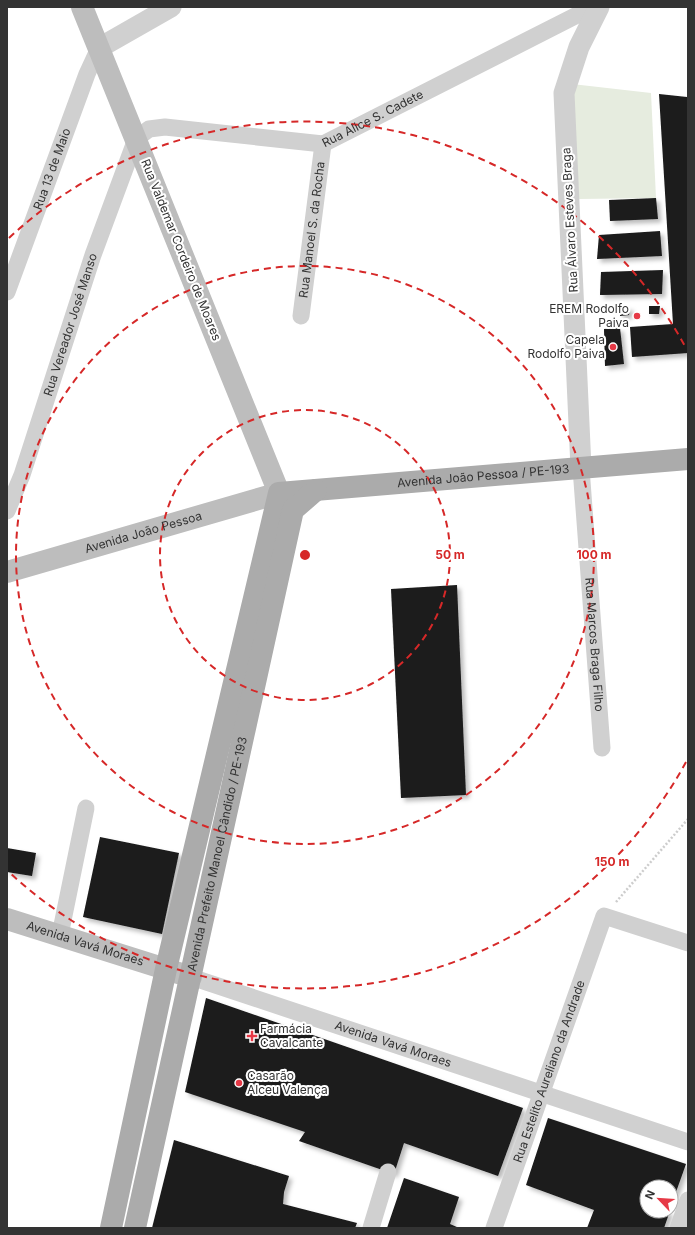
<svg xmlns="http://www.w3.org/2000/svg" width="695" height="1235" font-family="Inter,sans-serif">
<style>
.green{fill:#e6ecdf}
.building{fill:#1a1a1a;filter:url(#shadow)}
.lines{fill:none;stroke-linecap:round;stroke-linejoin:round}
.path{stroke:#cdcdcd;stroke-width:2.5;stroke-dasharray:2 2;stroke-linecap:butt}
.minor{stroke:#d0d0d0;stroke-width:17}
.tertiary{stroke:#d0d0d0;stroke-width:21}
.secondary{stroke:#bdbdbd;stroke-width:22}
.primary{stroke:#ababab;stroke-width:22}
.ring{fill:none;stroke:#d62828;stroke-width:2;stroke-dasharray:7 5}
.poi-dot{fill:#e63946;stroke:#fff;stroke-width:1.5}
.labels{text-anchor:middle;stroke-width:4;stroke-linejoin:round;paint-order:stroke}
.street-label{font-size:12px;fill:#333;stroke:#fff}
.poi-label{font-size:12px;fill:#333;stroke:#fff;text-anchor:end}
.centre{fill:#d62828;stroke:#fff;stroke-width:2}
.ring-label{font-size:12px;text-anchor:middle;font-weight:bold;fill:#d62828;stroke:#fff;stroke-width:4;stroke-linejoin:round;paint-order:stroke}
</style>
<defs>
<filter id="shadow"><feDropShadow dx="3.5" dy="3.5" stdDeviation="2" flood-color="#0004"/></filter>
</defs>
<rect width="100%" height="100%" fill="#fff"/>
<polygon class="green" points="572,84 651,93 656,198 579,199"/>
<g class="building">
<polygon points="659,94 687,97 688,117 688,353 632,357 630,327 673,324"/>
<polygon points="656,198 658,219 610,221 609,200"/>
<polygon points="660,231 662,256 597,259 599,235"/>
<polygon points="663,270 662,294 600,295 601,272"/>
<polygon points="649,306 660,306 659,314 649,314"/>
<polygon points="620,307 630,307 629,315 620,316"/>
<polygon points="620,328 624,364 605,366 604,329"/>
<polygon points="457,585 466,795 401,798 391,589"/>
<polygon points="100,837 179,853 162,934 83,917"/>
<polygon points="7,848 36,853 32,876 7,872"/>
<polygon points="206,998 523,1108 498,1176 404,1143 394,1174 299,1141 305,1132 185,1092"/>
<polygon points="548,1118 686,1164 671,1206 671,1187 647,1187 647,1211 670,1211 664,1228 587,1228 594,1210 526,1185"/>
<polygon points="174,1140 289,1176 284,1192 283,1204 357,1223 355,1228 152,1228"/>
<polygon points="404,1178 459,1197 450,1224 459,1228 387,1228"/>
</g>
<g class="lines">
<polyline class="path" points="616,902 688,819"/>
<g class="minor">
<path id="s1" d="M7 292 87 74 99 48"/>
<path id="s2" d="M301 316 323 144"/>
<path id="s3" d="M581 468 602 748"/>
<path id="s4" d="M7 511 22 475 93 255 136 139 149 129 165 127 323 144 593 7"/>
<polyline points="60,935 86,808"/>
<path id="s5" d="M191 977 688 1142"/>
<polyline points="371,1228 388,1172"/>
<path id="s6" d="M494 1228 604 916 688 943"/>
<polyline points="678,1228 688,1200"/>
</g>
<g class="tertiary">
<polyline points="99,48 171,7"/>
<polyline points="581,468 564,93 579,47 599,7"/>
</g>
<g class="secondary">
<path id="s7" d="M7 572 279 493 82 7"/>
<path id="s8" d="M7 919 191 977"/>
</g>
<g class="primary">
<path id="s9" d="M111 1228 166 969 279 493 688 459"/>
<path id="s10" d="M135 1228 293 510 316 490"/>
</g>
</g>
<g class="ring">
<circle cx="305" cy="555" r="145"/>
<circle cx="305" cy="555" r="289"/>
<path d="M686 762A434 434 0 0 1 9 872M9 238A434 434 0 0 1 686 348"/>
</g>
<g class="poi-dot">
<circle cx="637" cy="316" r="4"/>
<circle cx="613" cy="347" r="4"/>
<path d="M250 1030h4v4h4v4h-4v4h-4v-4h-4v-4h4z"/>
<circle cx="239" cy="1083" r="4"/>
</g>
<g class="labels">
<g class="street-label">
<text dy="4" stroke="none"><textPath href="#s4" startOffset="641">Rua Alice S. Cadete</textPath></text>
<text dy="4" stroke="none"><textPath href="#s1" startOffset="131">Rua 13 de Maio</textPath></text>
<text transform="translate(570 220) rotate(-93)" y="4">Rua Álvaro Esteves Braga</text>
<text dy="4" stroke="none"><textPath href="#s2" startOffset="87">Rua Manoel S. da Rocha</textPath></text>
<text transform="translate(181 250) rotate(68)" y="4">Rua Valdemar Cordeiro de Moares</text>
<text dy="4" stroke="none"><textPath href="#s4" startOffset="197">Rua Vereador José Manso</textPath></text>
<text dy="4" stroke="none"><textPath href="#s9" startOffset="959">Avenida João Pessoa / PE-193</textPath></text>
<text dy="4" stroke="none"><textPath href="#s7" startOffset="142">Avenida João Pessoa</textPath></text>
<text dy="4" stroke="none"><textPath href="#s3" startOffset="177">Rua Marcos Braga Filho</textPath></text>
<text dy="4" stroke="none"><textPath href="#s10" startOffset="383">Avenida Prefeito Manoel Cândido / PE-193</textPath></text>
<text dy="4" stroke="none"><textPath href="#s8" startOffset="82">Avenida Vavá Moraes</textPath></text>
<text dy="4" stroke="none"><textPath href="#s5" startOffset="213">Avenida Vavá Moraes</textPath></text>
<text dy="4" stroke="none"><textPath href="#s6" startOffset="166">Rua Estelito Aureliano da Andrade</textPath></text>
</g>
<g class="poi-label">
<text x="629" y="313">EREM Rodolfo<tspan x="629" dy="14">Paiva</tspan></text>
<text x="605" y="344">Capela<tspan x="605" dy="14">Rodolfo Paiva</tspan></text>
<text x="260" y="1033" text-anchor="start">Farmácia<tspan x="260" dy="14">Cavalcante</tspan></text>
<text x="247" y="1080" text-anchor="start">Casarão<tspan x="247" dy="14">Alceu Valença</tspan></text>
</g>
</g>
<circle cx="305" cy="555" r="6" class="centre"/>
<g class="ring-label">
<text x="450" y="559">50 m</text>
<text x="594" y="559">100 m</text>
<text x="612" y="866">150 m</text>
</g>
<rect width="695" height="1235" fill="none" stroke="#333333" stroke-width="16"/>
<g transform="translate(659 1199) rotate(295)"><circle r="19" fill="#ffffff" stroke="#adadad"/>
<path d="M0-3L7 15L0 10L-7 15Z" fill="#e63946"/>
<text y="-6" font-size="11" font-weight="bold" text-anchor="middle" fill="#333333">N</text>
</g>
</svg>
